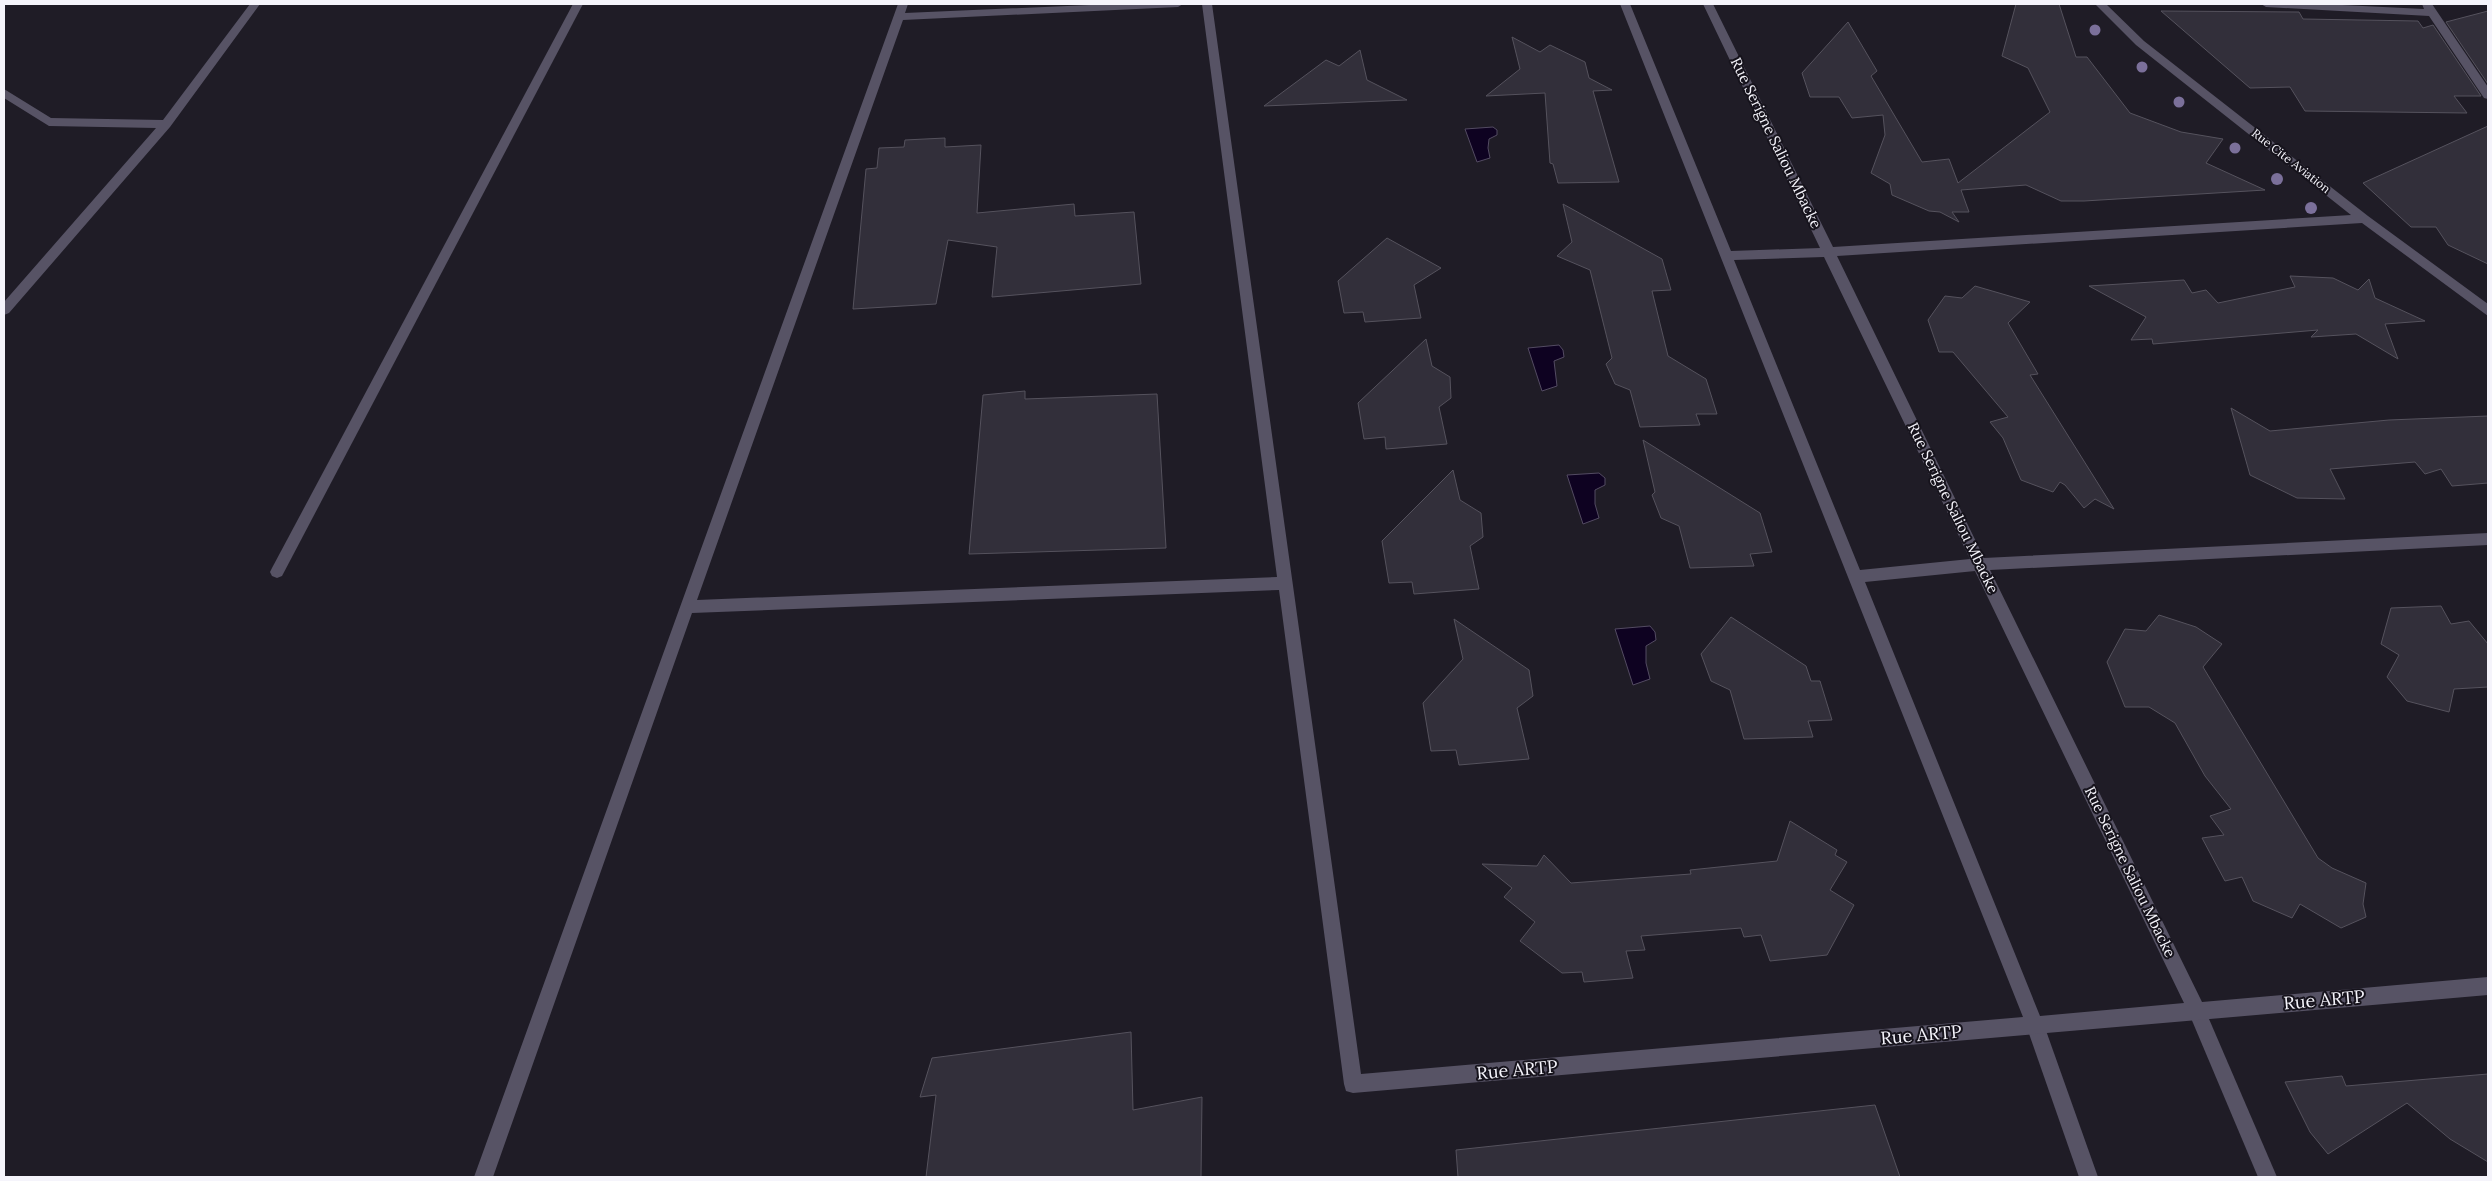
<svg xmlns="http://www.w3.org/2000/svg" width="2492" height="1181" font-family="Lora,serif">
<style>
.water{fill:#0e0221;stroke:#534b62}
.building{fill:#322f3a;stroke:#55525d}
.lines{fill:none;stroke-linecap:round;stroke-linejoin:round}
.lane{fill:#575365;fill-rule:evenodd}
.street{fill:#575365;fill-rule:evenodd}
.tree{fill:#7b709a}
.labels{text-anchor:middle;stroke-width:4;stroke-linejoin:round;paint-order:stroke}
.far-street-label{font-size:12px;fill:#f5f4fb;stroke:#16131c}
.street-label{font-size:15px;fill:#f5f4fb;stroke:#16131c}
.near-street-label{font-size:18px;fill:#f5f4fb;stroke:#16131c}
</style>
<rect width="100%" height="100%" fill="#1f1c26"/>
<g class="water">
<polygon points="1493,127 1497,130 1497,135 1489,139 1488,148 1490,158 1477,162 1465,129"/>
<polygon points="1559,345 1563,350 1564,357 1554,361 1557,386 1542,391 1528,348"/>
<polygon points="1599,473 1605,478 1605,485 1595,490 1595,504 1599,518 1583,524 1567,475"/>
<polygon points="1650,626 1655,632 1656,640 1646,646 1646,663 1650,679 1633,685 1615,629"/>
</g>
<g class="building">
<polygon points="2016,4 2059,4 2076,57 2087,57 2130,113 2181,132 2223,139 2206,163 2265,190 2084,201 2061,201 2026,185 1961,190 1969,212 1952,212 1959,222 1940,212 1929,211 1892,195 1890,184 1871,173 1885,135 1883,115 1852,118 1839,97 1810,97 1802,73 1848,22 1877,71 1871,76 1922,162 1949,159 1958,183 2050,112 2028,68 2002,56"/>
<polygon points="2161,11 2299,12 2303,19 2418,21 2423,28 2433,25 2481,96 2454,96 2467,113 2305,111 2290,87 2250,88"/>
<polygon points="2488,11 2488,84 2446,22"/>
<polygon points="1512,37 1540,52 1550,45 1585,62 1589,78 1612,90 1593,91 1619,182 1558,183 1553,164 1550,163 1545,93 1486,96 1520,69"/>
<polygon points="1360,50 1367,80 1407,100 1264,106 1326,60 1339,66"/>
<polygon points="2488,126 2488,264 2448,245 2436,227 2411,227 2363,183"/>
<polygon points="945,138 945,147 981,145 977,213 1074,204 1075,216 1134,212 1141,284 992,297 997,247 948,240 936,304 853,309 866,169 877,168 879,148 904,147 905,140"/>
<polygon points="1563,204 1662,259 1671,290 1652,291 1668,356 1706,379 1717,414 1696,414 1700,425 1640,427 1630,390 1615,384 1606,364 1612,358 1590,270 1557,256 1572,242"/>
<polygon points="1387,238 1441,268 1414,285 1421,318 1365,322 1363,312 1344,313 1338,281"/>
<polygon points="2290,276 2333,278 2358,290 2369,279 2375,298 2425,321 2385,324 2398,359 2356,334 2311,337 2318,330 2153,344 2152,339 2131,340 2146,317 2089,286 2184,280 2192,293 2206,290 2218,303 2295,287"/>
<polygon points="1975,286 2030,302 2008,323 2038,374 2030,375 2114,509 2095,499 2084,508 2065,485 2060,482 2053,492 2021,480 2003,438 1990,422 2008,417 1953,352 1939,352 1928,320 1945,296 1962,298"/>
<polygon points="1426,339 1432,366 1450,377 1451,398 1439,407 1447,444 1386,449 1385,437 1364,439 1358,403"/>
<polygon points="1025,391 1025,399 1157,394 1166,548 969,554 983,395"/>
<polygon points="2231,408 2270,431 2389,420 2488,416 2488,483 2452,486 2441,469 2425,474 2415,462 2330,469 2345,499 2297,498 2250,475"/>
<polygon points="1643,440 1760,513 1772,552 1750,554 1754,566 1690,568 1679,526 1661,518 1652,495 1655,492"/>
<polygon points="1453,470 1460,500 1481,513 1483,537 1470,546 1479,589 1414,594 1412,582 1389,583 1382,541"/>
<polygon points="2441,606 2451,624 2469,621 2488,644 2488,687 2454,689 2449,712 2407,701 2387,677 2399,655 2381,644 2391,608"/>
<polygon points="2159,615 2196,627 2222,644 2203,667 2318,858 2332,868 2366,883 2363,904 2366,917 2341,928 2300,904 2292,918 2253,901 2242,877 2225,881 2202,838 2224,835 2210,816 2231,809 2205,776 2175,723 2149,707 2125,707 2107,662 2125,629 2146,631"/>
<polygon points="1731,617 1806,666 1811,681 1820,681 1832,720 1808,721 1813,737 1744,739 1730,690 1711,681 1701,654"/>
<polygon points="1454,619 1529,670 1533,696 1517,708 1529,759 1459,765 1456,750 1431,751 1423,703 1463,659"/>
<polygon points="1790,821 1837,850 1835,855 1847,862 1830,890 1854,905 1827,955 1770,961 1761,935 1744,937 1741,928 1641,936 1645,950 1626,951 1633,978 1584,982 1582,972 1562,973 1520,941 1535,922 1504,897 1512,888 1482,864 1537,866 1544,855 1571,883 1691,874 1690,870 1777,861"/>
<polygon points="1131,1032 1133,1110 1202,1097 1201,1177 926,1177 936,1095 920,1097 932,1058"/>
<polygon points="2488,1074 2488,1162 2450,1139 2407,1103 2328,1154 2310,1132 2285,1082 2342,1076 2346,1086"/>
<polygon points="1875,1105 1900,1177 1458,1177 1456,1150"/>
</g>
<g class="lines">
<g class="lane">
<polygon points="2197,1002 2203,1005 2277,1177 2258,1177 2188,1011 2191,1005"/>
<polygon points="2035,1016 2041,1019 2044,1025 2098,1177 2079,1177 2026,1025 2029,1019"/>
</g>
<g class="street">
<polygon points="250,4 260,4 170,127 9,313 4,315 4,302 156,128 49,126 4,98 4,89 51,118 163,120"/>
<polygon points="573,4 583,4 282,576 277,578 272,576 270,572 272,568"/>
<path d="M898 4H908L905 13 1113 4H1183L1178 7 903 20 697 600 1277 577 1202 4H1212L1361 1074 2023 1017 1620 4H1630L1731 251 1820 248 1703 4H1713L1833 247 2351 215 2136 45 2095 4H2106L2144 41 2368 216 2488 304V316L2362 223 1837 256 1984 558 2488 533V545L1990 570 2202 1002 2488 977V995L1353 1093 1346 1091 1344 1084 1279 590 692 613 493 1177H474ZM1824 257 1970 559 1860 570 1734 260ZM1975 571 2184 1003 2040 1016 1865 582Z"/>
<polygon points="2261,4 2322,4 2424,9 2422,4 2432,4 2488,87 2488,99 2484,98 2429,16 2266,7"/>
</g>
</g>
<g class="tree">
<circle cx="2095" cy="30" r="5.5"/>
<circle cx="2142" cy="67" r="5.5"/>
<circle cx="2179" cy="102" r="5.5"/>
<circle cx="2235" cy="148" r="5.5"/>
<circle cx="2277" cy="179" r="6"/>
<circle cx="2311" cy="208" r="6"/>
</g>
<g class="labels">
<g class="far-street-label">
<text transform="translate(2291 161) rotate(38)" y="4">Rue Cite Aviation</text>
</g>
<g class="street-label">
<text transform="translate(1776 143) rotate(64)" y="5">Rue Serigne Saliou Mbacke</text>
<text transform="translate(1953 508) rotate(64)" y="5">Rue Serigne Saliou Mbacke</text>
<text transform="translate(2130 872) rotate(64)" y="5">Rue Serigne Saliou Mbacke</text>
</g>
<g class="near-street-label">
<text transform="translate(2324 1000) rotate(-5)" y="6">Rue ARTP</text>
<text transform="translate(1921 1035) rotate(-5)" y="6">Rue ARTP</text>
<text transform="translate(1517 1070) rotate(-5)" y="6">Rue ARTP</text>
</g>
</g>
<rect width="2492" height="1181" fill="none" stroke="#f5f4fb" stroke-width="10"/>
</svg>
